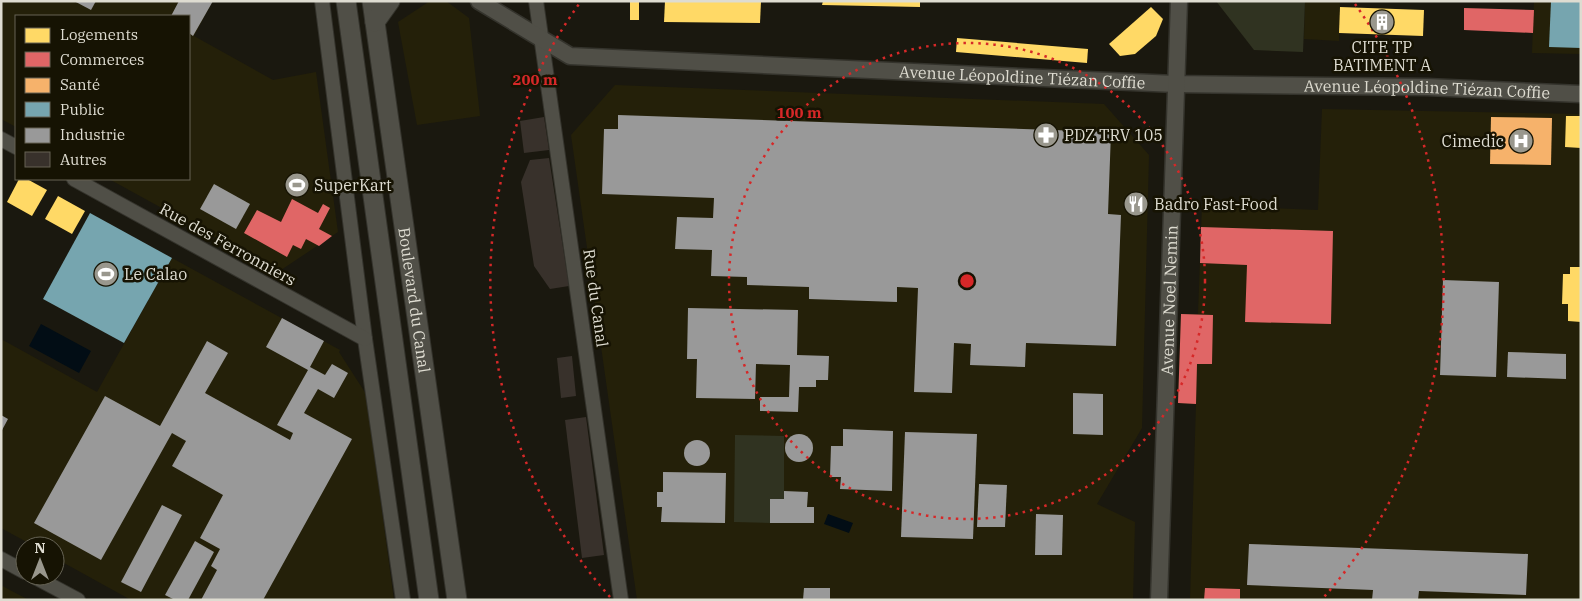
<svg xmlns="http://www.w3.org/2000/svg" width="1582" height="601" font-family="'IBM Plex Serif',serif">
<style>
.built{fill:#242009}
.green{fill:#303321}
.water{fill:#020d15}
.homes{fill:#ffd966}
.shops{fill:#e06666}
.health{fill:#f6b26b}
.public{fill:#76a5af}
.industry{fill:#999}
.building{fill:#38312b}
.lines{fill:none;stroke-linecap:round;stroke-linejoin:round}
.minor-casing{stroke:#34332c;stroke-width:16}
.tertiary-casing{stroke:#34332c;stroke-width:19}
.secondary-casing{stroke:#34332c;stroke-width:21}
.minor{stroke:#504f47;stroke-width:14}
.tertiary{stroke:#504f47;stroke-width:16}
.secondary{stroke:#504f47;stroke-width:19}
.ring{fill:none;stroke:#d62828;stroke-width:2.5;stroke-dasharray:2.5 5}
.labels{text-anchor:middle;stroke-width:5;stroke-linejoin:round;paint-order:stroke}
.poi-label{font-size:16px;fill:#dedcd1;stroke:#161303;text-anchor:start}
.street-label{font-size:16px;fill:#dedcd1;stroke:#161303}
.centre{fill:#d62828;stroke:#161303;stroke-width:2.5}
.ring-label{font-size:15px;text-anchor:middle;font-weight:bold;fill:#d62828;stroke:#161303;stroke-width:5;stroke-linejoin:round;paint-order:stroke}
</style>
<rect width="100%" height="100%" fill="#1a180f"/>
<g class="built">
<polygon points="1,1 213,1 194,36 273,80 316,72 338,232 278,272 109,179 189,179 189,16 16,16 16,127 1,119"/>
<polygon points="430,1 446,1 469,18 480,116 417,125 398,22"/>
<polygon points="1305,1 1340,1 1339,41 1304,39"/>
<polygon points="1534,1 1581,1 1581,54 1532,53"/>
<polygon points="615,85 1104,104 1149,155 1142,428 1097,504 1135,522 1133,600 637,600 571,135"/>
<polygon points="1322,109 1581,114 1581,600 1190,600 1196,404 1178,403 1181,314 1198,314 1202,205 1318,210"/>
<polygon points="172,258 340,350 339,352 366,394 394,600 131,600 55,558 55,546 34,546 1,528 1,339 97,392"/>
<polygon points="1,585 6,588 29,600 1,600"/>
</g>
<g class="green">
<polygon points="1216,1 1305,1 1303,52 1254,50"/>
<polygon points="735,435 784,436 784,499 770,499 770,523 734,522"/>
</g>
<g class="water">
<polygon points="41,324 91,351 79,373 29,346"/>
<polygon points="828,514 853,523 849,533 824,524"/>
</g>
<g class="homes">
<rect x="630" y="1" width="9" height="19"/>
<polygon points="665,1 761,1 760,23 664,22"/>
<polygon points="823,1 920,1 920,7 822,5"/>
<polygon points="1151,7 1163,19 1156,36 1135,54 1120,56 1109,44"/>
<polygon points="1340,7 1424,10 1423,36 1339,33"/>
<polygon points="957,38 1088,49 1087,63 956,52"/>
<polygon points="1566,116 1581,116 1581,148 1565,147"/>
<polygon points="19,179 27,179 47,190 32,216 7,202"/>
<polygon points="58,196 85,211 72,234 45,219"/>
<polygon points="1570,267 1581,267 1581,322 1568,321 1568,304 1562,304 1563,274 1570,274"/>
</g>
<g class="shops">
<polygon points="1464,8 1534,10 1533,33 1464,30"/>
<polygon points="292,199 318,213 323,204 330,208 319,229 332,236 319,246 306,239 301,249 293,245 287,257 244,233 257,210 281,222"/>
<polygon points="1201,227 1333,231 1331,324 1245,322 1247,265 1200,263"/>
<polygon points="1181,314 1213,315 1212,364 1197,364 1196,404 1178,403"/>
<polygon points="1205,588 1240,589 1240,600 1204,600"/>
</g>
<polygon class="health" points="1491,117 1552,118 1551,165 1490,164"/>
<g class="public">
<polygon points="1551,1 1581,1 1581,48 1549,47"/>
<polygon points="90,213 172,258 124,343 43,299"/>
</g>
<g class="industry">
<polygon points="74,1 96,1 91,10"/>
<polygon points="179,1 213,1 193,36 189,33 189,16 171,16"/>
<polygon points="618,115 1111,132 1108,214 1121,215 1116,346 1026,343 1025,367 970,365 971,344 954,343 952,393 914,392 918,288 897,287 897,302 809,299 809,287 747,285 747,277 711,276 712,250 675,249 677,217 713,218 714,198 602,194 604,129 618,129"/>
<polygon points="214,184 250,204 236,229 200,209"/>
<polygon points="1443,280 1499,282 1496,377 1440,375"/>
<polygon points="688,308 798,310 797,355 829,356 828,380 816,380 816,387 799,387 798,412 760,411 760,397 789,397 790,365 756,364 755,399 696,398 697,359 687,359"/>
<polygon points="282,318 324,341 310,367 325,375 332,364 348,373 334,398 318,389 304,413 352,439 263,600 201,600 217,570 211,566 220,549 200,538 223,495 172,466 186,441 172,433 101,560 34,523 105,396 160,426 207,341 228,353 205,393 290,440 293,433 277,425 308,370 266,347"/>
<polygon points="1508,352 1566,354 1566,379 1507,377"/>
<polygon points="1073,393 1103,394 1103,435 1073,434"/>
<polygon points="1,415 8,419 1,432"/>
<polygon points="843,429 893,431 892,491 840,489 841,477 830,477 831,446 843,446"/>
<polygon points="905,432 977,434 973,539 901,537"/>
<circle cx="799" cy="448" r="14"/>
<circle cx="697" cy="453" r="13"/>
<polygon points="663,472 726,473 725,523 661,522 662,507 657,507 657,492 663,492"/>
<polygon points="979,484 1007,485 1005,527 977,527"/>
<polygon points="784,491 808,492 807,507 814,507 814,523 770,523 770,499 784,499"/>
<polygon points="162,505 182,515 141,592 121,582"/>
<polygon points="1036,514 1063,515 1062,555 1035,555"/>
<polygon points="195,541 214,552 188,600 175,600 165,595"/>
<polygon points="1249,544 1528,554 1526,595 1419,591 1418,600 1372,600 1373,590 1247,585"/>
<polygon points="804,588 830,588 830,600 803,600"/>
</g>
<g class="building">
<polygon points="544,117 549,150 524,153 520,121"/>
<polygon points="549,158 569,286 550,289 534,266 521,182 530,160"/>
<polygon points="572,356 576,396 561,398 557,358"/>
<polygon points="586,417 604,555 582,558 565,420"/>
</g>
<g class="lines">
<defs>
<g id="minor">
<polyline points="322,1 365,339 403,600"/>
<polyline points="536,1 621,600"/>
<polyline points="1,139 16,147"/>
<polyline points="74,179 365,339"/>
<polyline points="1,559 25,572"/>
<polyline points="33,576 78,600"/>
</g>
<g id="tertiary">
<path id="s1" d="M479 1 570 56 1175 84 1427 87 1581 94"/>
<path id="s2" d="M1159 600 1179 1"/>
</g>
<g id="secondary">
<polyline points="346,1 429,600"/>
<path id="s3" d="M372 1 457 600"/>
<polyline points="375,22 390,1"/>
</g>
</defs>
<use href="#minor" class="minor-casing"/>
<use href="#tertiary" class="tertiary-casing"/>
<use href="#secondary" class="secondary-casing"/>
<use href="#minor" class="minor"/>
<use href="#tertiary" class="tertiary"/>
<use href="#secondary" class="secondary"/>
</g>
<g class="ring">
<circle cx="967" cy="281" r="238"/>
<path d="M610 597A477 477 0 0 1 579 4M1355 4A477 477 0 0 1 1324 597"/>
</g>
<defs>
<symbol id="building-disc" viewBox="-11 -11 22 22"><circle r="9.5" fill="#99978d" stroke="#161303"/><path d="M-4-6H4V6H1V3H-1V6H-4ZM-2.5-4.3h1.7v1.8h-1.7ZM.8-4.3h1.7v1.8H.8ZM-2.5-1h1.7V.8h-1.7ZM.8-1h1.7V.8H.8Z" fill="#fff"/></symbol>
<symbol id="pharmacy-disc" viewBox="-11 -11 22 22"><circle r="9.5" fill="#99978d" stroke="#161303"/><path d="M-2-6h4v4h4v4h-4v4h-4v-4h-4v-4h4Z" fill="#fff"/></symbol>
<symbol id="hospital-disc" viewBox="-11 -11 22 22"><circle r="9.5" fill="#99978d" stroke="#161303"/><path d="M-5-5h3v3.5h4V-5h3V5h-3V1.5h-4V5h-3Z" fill="#fff"/></symbol>
<symbol id="stadium-disc" viewBox="-11 -11 22 22"><circle r="9.5" fill="#99978d" stroke="#161303"/><path d="M0-5a6.5 5 0 1 0 0 10a6.5 5 0 1 0 0-10ZM-3.5-1.8h7v3.6h-7Z" fill="#fff"/></symbol>
<symbol id="restaurant-disc" viewBox="-11 -11 22 22"><circle r="9.5" fill="#99978d" stroke="#161303"/><path d="M-5-6h1v4h1v-4h1v4h1v-4h1v5L-1.5 .5V6h-2V.5L-5-1ZM5-6V6H3V1.5H1.5Q1.5-4 5-6Z" fill="#fff"/></symbol>
</defs>
<g fill-rule="evenodd">
<use href="#building-disc" x="1368" y="8" width="28" height="28"/>
<use href="#pharmacy-disc" x="1032" y="121" width="28" height="28"/>
<use href="#hospital-disc" x="1507" y="127" width="28" height="28"/>
<use href="#stadium-disc" x="283" y="171" width="28" height="28"/>
<use href="#restaurant-disc" x="1122" y="190" width="28" height="28"/>
<use href="#stadium-disc" x="92" y="260" width="28" height="28"/>
</g>
<g class="labels">
<g class="poi-label">
<text x="1382" y="53" text-anchor="middle">CITE TP<tspan x="1382" dy="18">BATIMENT A</tspan></text>
<text x="1064" y="141">PDZ TRV 105</text>
<text x="1504" y="147" text-anchor="end">Cimedic</text>
<text x="314" y="191">SuperKart</text>
<text x="1154" y="210">Badro Fast-Food</text>
<text x="124" y="280">Le Calao</text>
</g>
<g class="street-label">
<text dy="6" stroke="none"><textPath href="#s1" startOffset="559">Avenue Léopoldine Tiézan Coffie</textPath></text>
<text dy="6" stroke="none"><textPath href="#s1" startOffset="964">Avenue Léopoldine Tiézan Coffie</textPath></text>
<text transform="translate(228 244) rotate(29)" y="6">Rue des Ferronniers</text>
<text transform="translate(596 298) rotate(82)" y="6">Rue du Canal</text>
<text dy="6" stroke="none"><textPath href="#s2" startOffset="300">Avenue Noel Nemin</textPath></text>
<text dy="6" stroke="none"><textPath href="#s3" startOffset="302">Boulevard du Canal</textPath></text>
</g>
</g>
<circle cx="967" cy="281" r="8" class="centre"/>
<g class="ring-label">
<text x="535" y="85">200 m</text>
<text x="799" y="118">100 m</text>
</g>
<rect width="1582" height="601" fill="none" stroke="#dedcd1" stroke-width="5"/>
<rect x="15" y="15" width="175" height="165" fill="#161303" stroke="#666355"/>
<rect x="25" y="28" width="25" height="15" fill="#ffd966" stroke="#666355"/>
<text x="60" y="40" font-size="15" fill="#dedcd1">Logements</text>
<rect x="25" y="52" width="25" height="15" fill="#e06666" stroke="#666355"/>
<text x="60" y="65" font-size="15" fill="#dedcd1">Commerces</text>
<rect x="25" y="78" width="25" height="15" fill="#f6b26b" stroke="#666355"/>
<text x="60" y="90" font-size="15" fill="#dedcd1">Santé</text>
<rect x="25" y="102" width="25" height="15" fill="#76a5af" stroke="#666355"/>
<text x="60" y="115" font-size="15" fill="#dedcd1">Public</text>
<rect x="25" y="128" width="25" height="15" fill="#999999" stroke="#666355"/>
<text x="60" y="140" font-size="15" fill="#dedcd1">Industrie</text>
<rect x="25" y="152" width="25" height="15" fill="#38312b" stroke="#666355"/>
<text x="60" y="165" font-size="15" fill="#dedcd1">Autres</text>
<g transform="translate(40 561)"><circle r="24" fill="#161303" stroke="#666355"/>
<path d="M0-4L9 19L0 12L-9 19Z" fill="#99978d"/>
<text y="-8" font-size="14" font-weight="bold" text-anchor="middle" fill="#dedcd1">N</text>
</g>
</svg>
